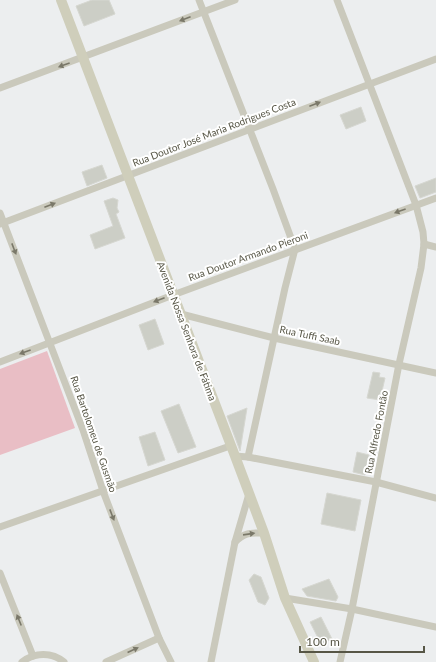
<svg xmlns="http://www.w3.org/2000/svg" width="436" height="662" font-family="Lato,sans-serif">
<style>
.green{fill:#e9bec5}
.building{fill:#cccec6;stroke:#d6d7d1}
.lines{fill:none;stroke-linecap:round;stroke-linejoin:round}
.street{stroke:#cac9bc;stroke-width:7}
.secondary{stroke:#cfcebb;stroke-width:10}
.oneway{fill:#7a7869}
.labels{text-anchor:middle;stroke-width:4;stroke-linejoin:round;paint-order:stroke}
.street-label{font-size:10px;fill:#575646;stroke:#fff}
</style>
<rect width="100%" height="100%" fill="#eceeef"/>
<polygon class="green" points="47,351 75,428 0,455 0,369"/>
<g class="building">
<polygon points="92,0 109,0 115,14 84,26 76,6"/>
<polygon points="361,107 366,121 346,129 340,115"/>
<polygon points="102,165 107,178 87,186 82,172"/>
<polygon points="436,178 436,192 420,198 415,186"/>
<polygon points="113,198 118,200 117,208 119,212 116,214 125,238 95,249 90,235 113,226 104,201"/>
<polygon points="155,319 164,344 148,350 139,325"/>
<polygon points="373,372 380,373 379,377 385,378 380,400 367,398"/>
<polygon points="179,404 196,447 178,453 161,411"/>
<polygon points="247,408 240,451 227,416"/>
<polygon points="155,432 165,460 148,466 139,437"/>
<polygon points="357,452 369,455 365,475 353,472"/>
<polygon points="327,493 361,500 355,531 321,524"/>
<polygon points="254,574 261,577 269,598 265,605 258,602 249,580"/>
<polygon points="329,579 338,597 336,601 307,596 302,589"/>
<polygon points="321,617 332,639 321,644 310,622"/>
</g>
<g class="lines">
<g class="street">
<polyline points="199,0 273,189 295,249 285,288 248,457"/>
<polyline points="337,0 416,205 423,232 424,244 421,268 399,364 352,609 340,662"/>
<polyline points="0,88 235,0"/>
<polyline points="0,213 83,430 103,491 159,638 171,662"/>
<polyline points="0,224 436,59"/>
<polyline points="424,244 436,247"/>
<polyline points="181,314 274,338 436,373"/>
<polyline points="0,362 173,295 436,198"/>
<polyline points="235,456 248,457 376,482 436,498"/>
<path d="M249 494 235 542C245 532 250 533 264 533"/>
<polyline points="0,527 230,446"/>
<polyline points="0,573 33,656"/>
<polyline points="285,598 352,609 436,627"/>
<path d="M22 662C35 652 52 652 64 662"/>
<polyline points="106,662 159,638"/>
<polyline points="211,662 235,542"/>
</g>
<polyline class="secondary" points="61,0 235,456 264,533 285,598 314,662"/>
</g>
<defs><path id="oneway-solid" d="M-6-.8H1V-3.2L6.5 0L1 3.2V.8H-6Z"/></defs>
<g class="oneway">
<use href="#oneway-solid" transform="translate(185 19) rotate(159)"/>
<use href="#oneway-solid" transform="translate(64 65) rotate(160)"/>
<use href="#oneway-solid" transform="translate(315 104) rotate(-21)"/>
<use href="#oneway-solid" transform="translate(50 205) rotate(-21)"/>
<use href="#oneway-solid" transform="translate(400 211) rotate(160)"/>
<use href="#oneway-solid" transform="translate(14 249) rotate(69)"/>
<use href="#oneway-solid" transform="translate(159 300) rotate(159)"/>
<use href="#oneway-solid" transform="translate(25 352) rotate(160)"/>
<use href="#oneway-solid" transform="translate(112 515) rotate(69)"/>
<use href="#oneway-solid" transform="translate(249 534) rotate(-8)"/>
<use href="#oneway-solid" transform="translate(19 620) rotate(-112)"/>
<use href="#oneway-solid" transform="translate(133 650) rotate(-25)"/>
</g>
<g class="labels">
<g class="street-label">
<text transform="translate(214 132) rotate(-21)" y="4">Rua Doutor José Maria Rodrigues Costa</text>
<text transform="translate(248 256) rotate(-20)" y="4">Rua Doutor Armando Pieroni</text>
<text transform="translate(187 331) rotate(69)" y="4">Avenida Nossa Senhora de Fátima</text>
<text transform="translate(310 335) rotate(12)" y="4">Rua Tuffi Saab</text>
<text transform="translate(376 432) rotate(-79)" y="4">Rua Alfredo Fontão</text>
<text transform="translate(94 434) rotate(71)" y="4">Rua Bartolomeu de Gusmão</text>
</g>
</g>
<path d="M300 646v6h124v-6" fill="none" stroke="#575646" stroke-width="2"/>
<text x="306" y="646" font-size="12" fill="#575646" stroke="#ffffff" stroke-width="3" paint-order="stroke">100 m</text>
</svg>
